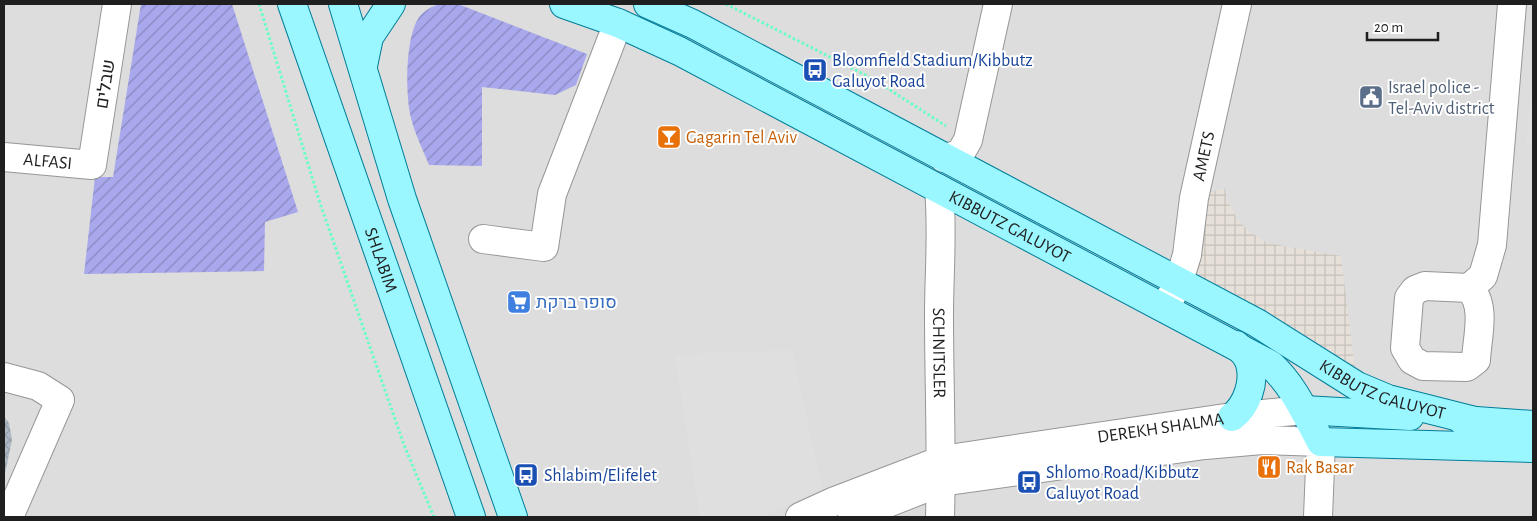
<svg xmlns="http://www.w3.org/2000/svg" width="1537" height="521" font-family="'Alegreya Sans',Heebo,sans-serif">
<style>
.residential{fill:#dcdddc}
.construction{fill:url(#construction-cross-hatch)}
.garden{fill:url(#garden-furrows)}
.parking{fill:#dfdfdf}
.plaza{fill:url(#plaza-grid)}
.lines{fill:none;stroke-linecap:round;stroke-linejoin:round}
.minor-casing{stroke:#969696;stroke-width:30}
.major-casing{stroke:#007d9a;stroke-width:30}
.path{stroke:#67ffc5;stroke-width:3;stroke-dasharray:2.5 2.5;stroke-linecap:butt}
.minor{stroke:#fff;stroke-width:28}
.major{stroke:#9bf7ff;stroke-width:28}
.labels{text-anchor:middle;stroke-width:4;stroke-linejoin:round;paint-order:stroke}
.transit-label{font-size:18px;fill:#164399;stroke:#fff;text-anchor:start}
.street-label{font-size:18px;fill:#1f1f1f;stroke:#fff}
.service-label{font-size:18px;fill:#4e5e75;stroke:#fff;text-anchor:start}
.food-label{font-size:18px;fill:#c56008;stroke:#fff;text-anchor:start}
.shop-label{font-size:18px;fill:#366cbe;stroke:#fff;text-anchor:start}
</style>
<defs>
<pattern id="construction-cross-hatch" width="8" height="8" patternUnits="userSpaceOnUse" patternTransform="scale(1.25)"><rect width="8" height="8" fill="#afbac5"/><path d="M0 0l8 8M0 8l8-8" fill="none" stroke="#969fa9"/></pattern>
<pattern id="garden-furrows" width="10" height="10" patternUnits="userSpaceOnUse" patternTransform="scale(1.25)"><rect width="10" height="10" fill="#a9a8ed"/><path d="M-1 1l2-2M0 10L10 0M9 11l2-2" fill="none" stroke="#8988bf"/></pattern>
<pattern id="plaza-grid" width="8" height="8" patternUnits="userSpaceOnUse" patternTransform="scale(1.25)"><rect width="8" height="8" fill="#e6e0d9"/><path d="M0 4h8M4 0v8" fill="none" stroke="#c5c0ba"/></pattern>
</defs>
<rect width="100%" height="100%" fill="#e4eef0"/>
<rect class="residential" x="4" y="4" width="1529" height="513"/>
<polygon class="construction" points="4,416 9,423 12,440 4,478"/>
<g class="garden">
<polygon points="141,4 232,4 298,212 265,222 264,271 84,274 95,177 113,177"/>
<path d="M440 4H458L587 54 576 85 555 95 482 87V166L429 165C423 150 415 134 411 118 405 95 405 35 420 16 425 10 433 6 440 4Z"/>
</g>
<g class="parking">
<polygon points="1533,68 1533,144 1526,143"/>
<polygon points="792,350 822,488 763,517 700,517 675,356 707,353"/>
</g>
<polygon class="plaza" points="1225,188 1227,200 1237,219 1250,232 1267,243 1341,256 1357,386 1179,281 1194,198"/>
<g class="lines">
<defs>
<g id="minor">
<path id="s1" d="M4 157 92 165 117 4"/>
<polyline points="944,158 960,154 968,140 998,4"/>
<path id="s2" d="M939 189C943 231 939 273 939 315 939 383 942 450 940 517"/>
<polyline points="483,239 544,247 552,194 618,23"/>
<path d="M1469 288C1487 305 1477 337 1476 360L1467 367 1423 366 1412 360 1405 348 1409 298 1415 290 1425 286 1469 288 1483 276 1492 245 1512 4"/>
<path id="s3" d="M1165 308 1179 281 1187 255 1194 198 1237 4"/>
<polyline points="4,377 38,386 60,400 9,517"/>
<path id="s4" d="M800 517 835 501 942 460 1232 417 1304 410"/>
<polyline points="852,517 941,482 1205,445 1262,440 1321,442 1318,517"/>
</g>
<g id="major">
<path id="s5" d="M292 4 471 517"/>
<polyline points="343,4 402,199 513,517"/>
<path id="s6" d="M564 4 618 23 679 51 1271 365C1294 386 1306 415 1321 442"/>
<path id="s7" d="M648 4 693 24 1257 323 1357 386 1388 399 1479 422"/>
<polyline points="363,66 369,37 391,4"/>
<polyline points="1304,410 1410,416"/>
<path d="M1232 417C1247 406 1255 382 1250 364 1248 356 1242 350 1236 345"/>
<polyline points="1462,420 1533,425"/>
<polyline points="1321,442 1533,448"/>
</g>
</defs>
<use href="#minor" class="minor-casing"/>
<use href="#major" class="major-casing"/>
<g class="path">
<polyline points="259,4 320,203 404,445 434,517"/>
<polyline points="726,4 873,79 946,126"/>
</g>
<use href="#minor" class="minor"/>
<use href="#major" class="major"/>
</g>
<defs>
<symbol id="bus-square" viewBox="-11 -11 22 22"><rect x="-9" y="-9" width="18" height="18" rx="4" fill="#1a4fb4" stroke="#fff"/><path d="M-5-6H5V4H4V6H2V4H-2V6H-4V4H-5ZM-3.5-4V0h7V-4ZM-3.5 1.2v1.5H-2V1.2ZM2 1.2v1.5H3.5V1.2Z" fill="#fff"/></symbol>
<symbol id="civic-square" viewBox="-11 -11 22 22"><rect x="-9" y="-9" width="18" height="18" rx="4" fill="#5c6f8a" stroke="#fff"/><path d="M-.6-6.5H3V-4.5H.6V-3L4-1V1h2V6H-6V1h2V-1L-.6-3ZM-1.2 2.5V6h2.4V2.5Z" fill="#fff"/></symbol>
<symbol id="bar-square" viewBox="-11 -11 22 22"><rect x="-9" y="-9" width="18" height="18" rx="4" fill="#e8710a" stroke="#fff"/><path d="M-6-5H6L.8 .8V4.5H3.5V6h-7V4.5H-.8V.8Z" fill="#fff"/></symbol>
<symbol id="supermarket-square" viewBox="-11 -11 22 22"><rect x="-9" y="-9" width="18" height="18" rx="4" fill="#3f7fe0" stroke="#fff"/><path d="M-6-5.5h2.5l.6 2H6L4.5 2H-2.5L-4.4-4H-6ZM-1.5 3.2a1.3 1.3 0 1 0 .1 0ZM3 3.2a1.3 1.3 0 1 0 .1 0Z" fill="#fff"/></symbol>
<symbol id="restaurant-square" viewBox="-11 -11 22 22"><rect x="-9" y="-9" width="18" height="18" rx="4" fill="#e8710a" stroke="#fff"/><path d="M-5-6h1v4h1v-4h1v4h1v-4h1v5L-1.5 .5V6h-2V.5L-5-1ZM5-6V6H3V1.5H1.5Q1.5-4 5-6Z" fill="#fff"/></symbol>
</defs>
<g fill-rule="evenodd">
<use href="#bus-square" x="801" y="56" width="28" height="28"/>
<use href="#civic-square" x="1357" y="83" width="28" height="28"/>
<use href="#bar-square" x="655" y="123" width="28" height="28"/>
<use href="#supermarket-square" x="505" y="288" width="28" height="28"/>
<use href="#restaurant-square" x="1255" y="453" width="28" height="28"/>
<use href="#bus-square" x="512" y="461" width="28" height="28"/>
<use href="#bus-square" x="1015" y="468" width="28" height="28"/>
</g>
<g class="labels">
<g class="transit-label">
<text x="832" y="66">Bloomfield Stadium/Kibbutz<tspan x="832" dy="21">Galuyot Road</tspan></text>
<text x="1046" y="478">Shlomo Road/Kibbutz<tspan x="1046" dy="21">Galuyot Road</tspan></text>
<text x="544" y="481">Shlabim/Elifelet</text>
</g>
<g class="street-label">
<text transform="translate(105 84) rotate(-81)" y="6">שבלים</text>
<text dy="6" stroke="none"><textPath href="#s3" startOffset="158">AMETS</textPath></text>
<text dy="6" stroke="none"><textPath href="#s1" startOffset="44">ALFASI</textPath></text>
<text dy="6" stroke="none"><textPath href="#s6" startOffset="499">KIBBUTZ GALUYOT</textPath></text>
<text dy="6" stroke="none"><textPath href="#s5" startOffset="271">SHLABIM</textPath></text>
<text dy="6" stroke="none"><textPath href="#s2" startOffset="164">SCHNITSLER</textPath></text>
<text dy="6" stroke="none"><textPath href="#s7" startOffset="831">KIBBUTZ GALUYOT</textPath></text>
<text dy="6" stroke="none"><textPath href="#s4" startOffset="374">DEREKH SHALMA</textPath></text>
</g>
<g class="service-label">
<text x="1388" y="93">Israel police -<tspan x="1388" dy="21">Tel-Aviv district</tspan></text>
</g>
<g class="food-label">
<text x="686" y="143">Gagarin Tel Aviv</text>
<text x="1286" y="473">Rak Basar</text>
</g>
<g class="shop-label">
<text x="536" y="308">סופר ברקת</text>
</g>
</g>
<rect width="1537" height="521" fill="none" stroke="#1f1f1f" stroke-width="10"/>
<path d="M1367 32v8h71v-8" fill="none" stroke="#1f1f1f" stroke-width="2.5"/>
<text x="1374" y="32" font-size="15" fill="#1f1f1f" stroke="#ffffff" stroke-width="4" paint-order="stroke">20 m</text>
</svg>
